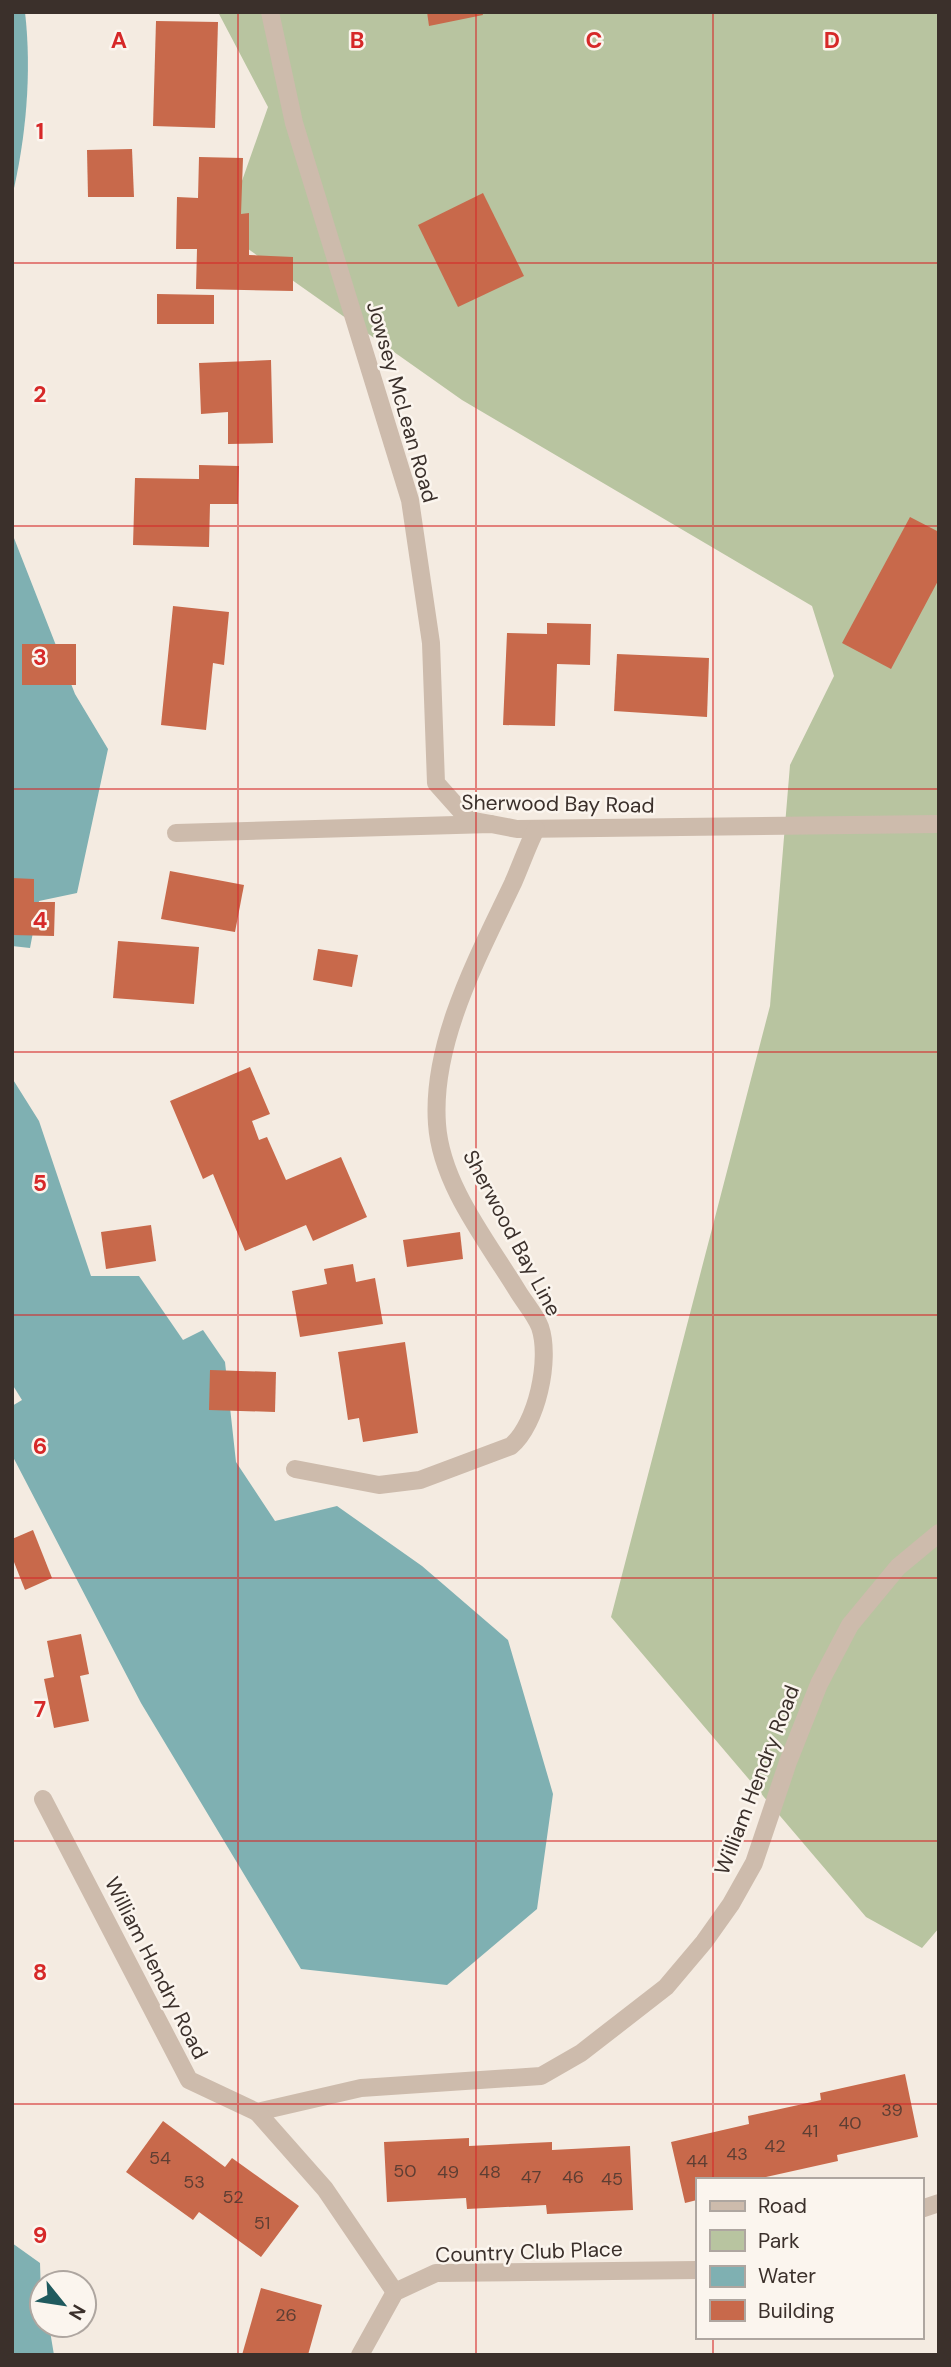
<svg xmlns="http://www.w3.org/2000/svg" width="951" height="2367" font-family="'DM Sans',sans-serif">
<style>
.green{fill:#b8c4a0}
.water{fill:#7fb0b2}
.building{fill:#c8694b}
.lines{fill:none;stroke-linecap:round;stroke-linejoin:round}
.minor{stroke:#cdbbac;stroke-width:18}
.grid{fill:none;stroke:#d62828;stroke-width:2;stroke-opacity:0.55}
.labels{text-anchor:middle;stroke-width:5;stroke-linejoin:round;paint-order:stroke}
.number-label{font-size:18px;fill:#5e3e33}
.street-label{font-size:21px;fill:#3b302b;stroke:#fbf5ee}
.grid-label{font-size:23px;text-anchor:middle;font-weight:bold;fill:#d62828;stroke:#fbf5ee;stroke-width:5;stroke-linejoin:round;paint-order:stroke}
</style>
<rect width="100%" height="100%" fill="#f4ebe1"/>
<polygon class="green" points="218,12 939,12 939,1928 922,1948 866,1917 611,1617 770,1006 790,765 834,676 812,606 462,400 224,232 268,107"/>
<g class="water">
<path d="M12 12H25C32 73 26 138 12 197Z"/>
<polygon points="12,533 75,694 108,749 77,893 39,901 30,948 12,946"/>
<polygon points="12,1078 39,1121 91,1276 139,1276 183,1340 203,1330 225,1362 236,1462 275,1521 337,1506 422,1566 508,1640 553,1794 537,1909 447,1985 301,1969 141,1703 12,1455 12,1406 22,1400 12,1384"/>
<polygon points="12,2243 40,2263 42,2325 49,2325 54,2355 12,2355"/>
</g>
<g class="building">
<polygon points="427,12 482,12 483,15 429,26"/>
<polygon points="156,21 218,22 215,128 153,126"/>
<polygon points="132,149 134,197 88,197 87,150"/>
<polygon points="199,157 243,158 241,214 249,213 249,255 293,257 293,291 196,289 197,249 176,249 177,197 198,198"/>
<polygon points="483,193 524,276 458,307 418,225"/>
<polygon points="157,294 214,295 214,324 157,324"/>
<polygon points="271,360 273,443 228,444 228,412 201,414 199,363"/>
<polygon points="199,465 239,466 238,504 210,504 209,547 133,545 135,478 199,479"/>
<polygon points="910,517 939,532 939,579 891,669 842,643"/>
<polygon points="173,606 229,612 224,665 213,663 206,730 161,725"/>
<polygon points="547,623 591,624 590,665 557,664 555,726 503,725 507,633 547,634"/>
<rect x="22" y="644" width="54" height="41"/>
<polygon points="617,654 709,658 707,717 614,711"/>
<polygon points="170,871 244,885 235,932 161,919"/>
<polygon points="12,878 34,879 34,902 55,902 54,936 12,935"/>
<polygon points="118,941 199,947 194,1004 113,998"/>
<polygon points="318,949 358,955 352,987 313,980"/>
<polygon points="250,1067 270,1114 252,1121 259,1140 267,1137 286,1180 341,1157 367,1217 313,1241 306,1225 245,1251 213,1174 203,1179 170,1101"/>
<polygon points="151,1225 156,1261 106,1269 101,1232"/>
<polygon points="460,1232 463,1259 407,1267 403,1240"/>
<polygon points="353,1264 356,1282 375,1278 383,1324 300,1337 292,1291 327,1284 324,1269"/>
<polygon points="405,1342 418,1433 363,1442 359,1418 348,1420 338,1352"/>
<polygon points="210,1370 276,1372 275,1412 209,1410"/>
<polygon points="33,1530 52,1578 25,1590 12,1557 12,1539"/>
<polygon points="81,1634 89,1674 80,1676 89,1721 54,1728 44,1679 54,1677 47,1641"/>
<polygon points="905,2074 918,2137 837,2155 838,2161 766,2177 767,2180 697,2180 697,2200 685,2203 671,2142 749,2124 748,2116 821,2100 820,2093"/>
<polygon points="163,2121 225,2167 232,2158 299,2206 261,2257 199,2212 193,2220 126,2172"/>
<polygon points="469,2138 469,2146 552,2142 552,2150 630,2146 633,2210 547,2214 546,2205 467,2209 466,2198 387,2202 384,2142"/>
<polygon points="261,2288 322,2305 308,2355 242,2355"/>
</g>
<g class="lines">
<g class="minor">
<polyline points="270,12 294,123 410,500 431,643 436,783 469,820 491,824"/>
<polyline points="176,833 491,824 517,829 939,824"/>
<path d="M295 1469 379 1485 420 1480 511 1446C537 1424 551 1359 540 1327 535 1314 524 1302 517 1290 487 1241 441 1184 437 1124 431 1042 479 955 513 883 521 865 527 847 536 829"/>
<polyline points="43,1799 189,2080 257,2112 361,2088 541,2076 581,2053 666,1987 704,1942 731,1904 754,1863 788,1762 819,1684 850,1625 898,1567 939,1533"/>
<polyline points="257,2112 325,2189 395,2292"/>
<polyline points="921,2209 939,2203"/>
<polyline points="360,2355 395,2292 436,2273 697,2270"/>
</g>
</g>
<path class="grid" d="M238 12V2355M476 12V2355M713 12V2180M12 263H939M12 526H939M12 789H939M12 1052H939M12 1315H939M12 1578H939M12 1841H939M12 2104H939M713 2337V2355"/>
<g class="labels">
<g class="number-label">
<text x="892" y="2116">39</text>
<text x="850" y="2129">40</text>
<text x="810" y="2137">41</text>
<text x="775" y="2152">42</text>
<text x="737" y="2160">43</text>
<text x="160" y="2164">54</text>
<text x="697" y="2167">44</text>
<text x="405" y="2177">50</text>
<text x="448" y="2178">49</text>
<text x="490" y="2178">48</text>
<text x="531" y="2183">47</text>
<text x="573" y="2183">46</text>
<text x="612" y="2185">45</text>
<text x="194" y="2188">53</text>
<text x="233" y="2203">52</text>
<text x="262" y="2229">51</text>
<text x="286" y="2321">26</text>
</g>
<g class="street-label">
<text transform="translate(402 402) rotate(74)" y="7">Jowsey McLean Road</text>
<text transform="translate(558 804) rotate(1)" y="7">Sherwood Bay Road</text>
<text transform="translate(512 1233) rotate(62)" y="7">Sherwood Bay Line</text>
<text transform="translate(757 1780) rotate(-69)" y="7">William Hendry Road</text>
<text transform="translate(156 1968) rotate(63)" y="7">William Hendry Road</text>
<text transform="translate(529 2252) rotate(-2)" y="7">Country Club Place</text>
</g>
</g>
<g class="grid-label">
<text x="119" y="48">A</text>
<text x="357" y="48">B</text>
<text x="594" y="48">C</text>
<text x="832" y="48">D</text>
<text x="40" y="139">1</text>
<text x="40" y="402">2</text>
<text x="40" y="665">3</text>
<text x="40" y="928">4</text>
<text x="40" y="1191">5</text>
<text x="40" y="1454">6</text>
<text x="40" y="1717">7</text>
<text x="40" y="1980">8</text>
<text x="40" y="2243">9</text>
</g>
<rect width="951" height="2367" fill="none" stroke="#3b302b" stroke-width="28"/>
<rect x="696" y="2178" width="228" height="161" fill="#fbf5ee" stroke="#aea6a0" stroke-width="2"/>
<rect x="710" y="2201" width="35" height="10" fill="#cdbbac" stroke="#aea6a0" stroke-width="2"/>
<text x="758" y="2213" font-size="21" fill="#3b302b">Road</text>
<rect x="710" y="2230" width="35" height="21" fill="#b8c4a0" stroke="#aea6a0" stroke-width="2"/>
<text x="758" y="2248" font-size="21" fill="#3b302b">Park</text>
<rect x="710" y="2266" width="35" height="21" fill="#7fb0b2" stroke="#aea6a0" stroke-width="2"/>
<text x="758" y="2283" font-size="21" fill="#3b302b">Water</text>
<rect x="710" y="2300" width="35" height="21" fill="#c8694b" stroke="#aea6a0" stroke-width="2"/>
<text x="758" y="2318" font-size="21" fill="#3b302b">Building</text>
<g transform="translate(63 2304) rotate(120)"><circle r="33" fill="#fbf5ee" stroke="#aea6a0" stroke-width="2"/>
<path d="M0-5L12 26L0 18L-12 26Z" fill="#1f5a5e"/>
<text y="-10" font-size="19" font-weight="bold" text-anchor="middle" fill="#3b302b">N</text>
</g>
</svg>
